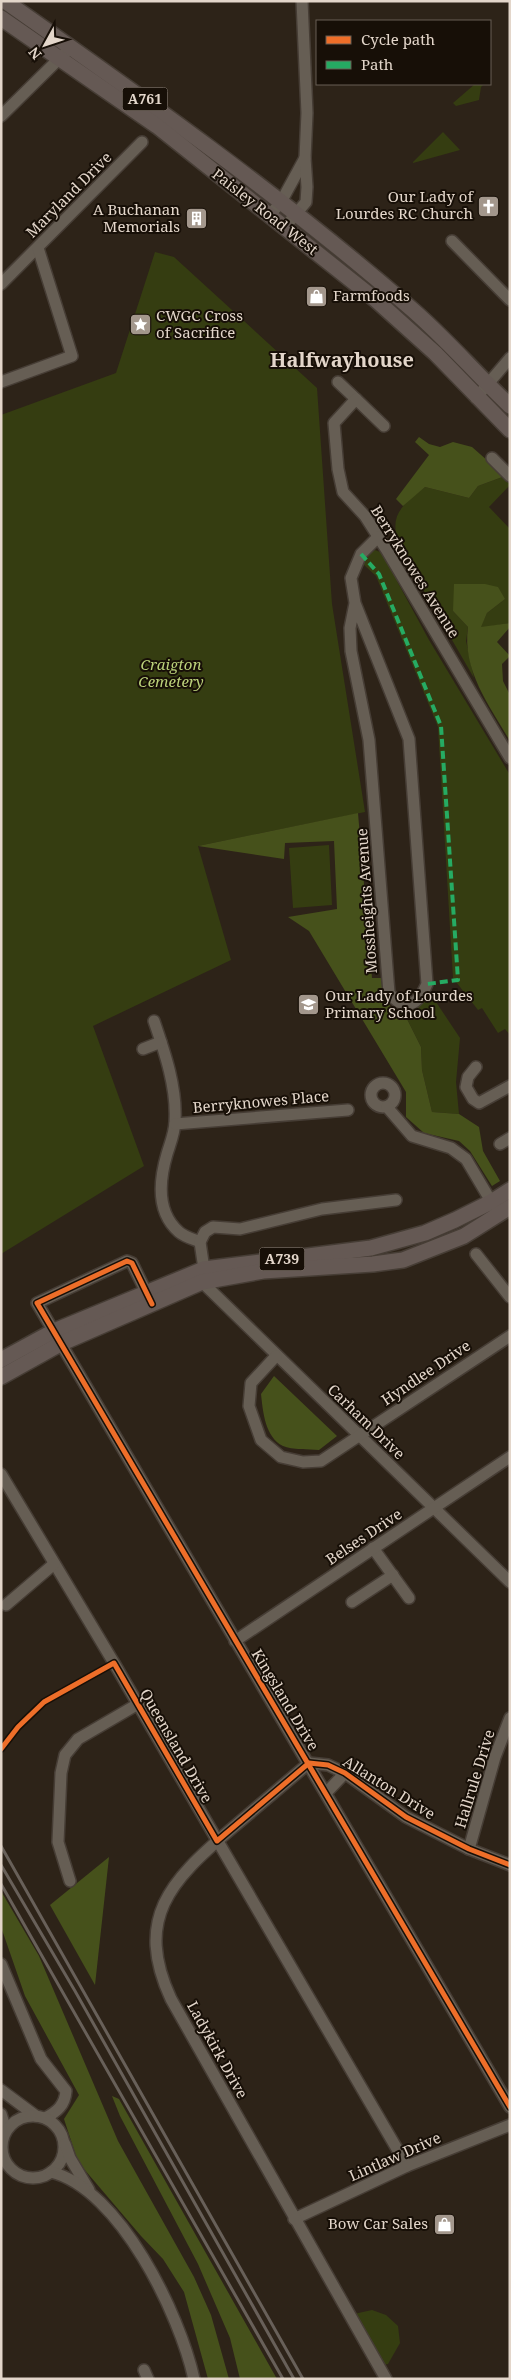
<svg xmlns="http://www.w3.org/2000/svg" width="511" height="2380" font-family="'Noto Serif',serif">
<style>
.green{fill:#353d11}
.forest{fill:#46511b}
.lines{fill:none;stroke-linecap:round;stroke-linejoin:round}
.minor-casing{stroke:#463d35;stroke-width:14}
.major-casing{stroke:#463d35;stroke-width:18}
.minor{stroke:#665e54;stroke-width:11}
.major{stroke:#655954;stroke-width:15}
.rail{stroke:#686059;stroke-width:3}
.quiet{stroke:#26ab63;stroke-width:4;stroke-dasharray:8 4;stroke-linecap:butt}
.cycleway-casing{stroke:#170f07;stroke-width:8}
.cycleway{stroke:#ee6e29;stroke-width:5}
.labels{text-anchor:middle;stroke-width:4;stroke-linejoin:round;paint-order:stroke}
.shield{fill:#170f07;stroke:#a69a90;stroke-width:1}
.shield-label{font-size:14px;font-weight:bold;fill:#e3d6ca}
.street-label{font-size:15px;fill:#e3d6ca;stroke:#170f07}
.poi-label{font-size:15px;fill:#e3d6ca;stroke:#170f07;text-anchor:end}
.park-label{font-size:15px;font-style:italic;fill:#bbd17a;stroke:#170f07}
.district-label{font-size:20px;font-weight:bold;fill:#e3d6ca;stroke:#170f07}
</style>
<rect width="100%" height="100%" fill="#2d2318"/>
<g class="green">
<polygon points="475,84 484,84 481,87 479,100 456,106 453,103"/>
<polygon points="443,132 460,150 413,163 413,162"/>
<polygon points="155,252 174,257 317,388 332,604 365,812 198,846 231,960 93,1026 144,1166 1,1254 1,415 116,373"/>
<path d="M505 476 510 480V485L489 507 510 529V623L480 628 487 613 505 599 453 611 468 627 466 641 474 678 403 555C388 519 395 510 425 487L469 498 478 486Z"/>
<polygon points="375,550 383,553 392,567 398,583 429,640 510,775 510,1035 505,1029 498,1033 482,1008 478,1010 453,978 438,727 376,576 363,564 368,558 368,553"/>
<polygon points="329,845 332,905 293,908 289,848"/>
<polygon points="432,996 460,1038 456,1082 459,1114 432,1112 422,1070 421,1047 405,1015"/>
<polygon points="372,2310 386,2315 398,2326 400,2343 388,2364 384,2365 354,2314"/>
</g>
<g class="forest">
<polygon points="419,437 429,444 440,447 453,442 472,447 505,476 478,486 469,498 425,487 403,506 396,499 429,455 415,442"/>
<path d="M454 584H485L498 587 505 599 487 613 481 627 510 623V627L497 642 510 656 502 664 503 681 510 695V741C489 705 462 670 468 627L453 611Z"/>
<polygon points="358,813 372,978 381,978 384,997 390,1006 405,1015 421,1047 422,1070 432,1112 459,1114 479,1127 483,1151 500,1181 492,1186 470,1151 459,1141 424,1133 406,1117 406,1092 309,931 288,917 337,909 334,841 285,843 284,859 198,846"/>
<path d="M274 1376 337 1436 319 1450C309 1449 292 1450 283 1446 265 1437 263 1412 261 1394Z"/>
<polygon points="109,1857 95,1985 50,1905"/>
<polygon points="1,1891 39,1956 118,2141 194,2277 211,2315 229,2379 208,2379 184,2292 163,2259 141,2236 78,2162 64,2119 79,2095 25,1996 1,1927"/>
<polygon points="112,2096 119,2099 277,2379 240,2379 230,2338 198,2264 120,2116"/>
</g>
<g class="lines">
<defs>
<g id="minor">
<polyline points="1,116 71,47"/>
<polyline points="270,215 281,202 305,158"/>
<polyline points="284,228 306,202 307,187 305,158 307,113 302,1"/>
<polyline points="452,241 510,300"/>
<polyline points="1,284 142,142"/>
<polyline points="1,382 72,356 38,248"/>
<polyline points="338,382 356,399"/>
<polyline points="476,398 510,358"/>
<polyline points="384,426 356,399 334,423 338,469 343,492 365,516 386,549 510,758"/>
<polyline points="492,458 510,476"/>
<path d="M355 603 350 628 351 651 369 740 389 993C405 1013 418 1005 427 984L409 739 355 603 351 578 361 554 378 537"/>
<path d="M154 1021C165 1053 177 1088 175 1121 175 1132 170 1144 167 1154 159 1181 156 1212 179 1232 185 1237 193 1239 200 1242"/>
<polyline points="143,1049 161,1042"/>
<polyline points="476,1067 468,1077 466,1087 473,1099 479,1103 510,1086"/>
<circle cx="383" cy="1095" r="12"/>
<polyline points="387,1107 412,1136 451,1148 466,1159 495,1208"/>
<polyline points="175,1124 348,1110"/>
<polyline points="500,1144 510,1138"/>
<polyline points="396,1200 322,1209 240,1229 213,1227 205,1232 200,1242 204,1269 202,1282 510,1582"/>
<polyline points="476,1254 510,1297"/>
<polyline points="150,1300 132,1263 127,1261 37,1303 510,2107"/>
<polyline points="276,1356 251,1383 249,1406 261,1440 281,1457 303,1462 321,1461 510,1336"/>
<polyline points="1,1474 114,1663 407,2166"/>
<polyline points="373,1548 409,1598"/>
<polyline points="352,1602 393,1575"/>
<polyline points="6,1605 54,1564"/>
<polyline points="235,1641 510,1457"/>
<polyline points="326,1793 345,1773"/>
<polyline points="469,1849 495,1757 510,1718"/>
<polyline points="70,1881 58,1842 61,1773 65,1755 78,1739 138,1704"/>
<path d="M1 1964 41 2059 66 2091C65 2105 57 2112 45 2118"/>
<polyline points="1,2090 36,2116"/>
<polyline points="1,2114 6,2130"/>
<circle cx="33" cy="2147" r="31"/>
<polyline points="65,2144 70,2158 89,2190"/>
<path d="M51 2172C120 2189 180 2315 194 2379"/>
<polyline points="294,2219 407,2166 510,2125"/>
<polyline points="144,2370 148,2379"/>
<path d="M386 2379 171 1999C134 1919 170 1881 230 1830 256 1808 282 1786 309 1763L328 1765 345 1773 406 1817 469 1849 510 1865"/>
</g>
<g id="major">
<path d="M5 1C143 98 280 195 407 305 444 336 475 373 510 406"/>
<polyline points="1,18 157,126 376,300 435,353 510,430"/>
<polyline points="1,1360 54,1331 204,1269 371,1248 425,1233 455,1220 491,1202 510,1190"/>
<polyline points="1,1377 62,1343 202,1282 263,1271 373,1264 403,1260 464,1236 510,1207"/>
</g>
</defs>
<use href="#minor" class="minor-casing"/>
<use href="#major" class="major-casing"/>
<use href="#minor" class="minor"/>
<use href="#major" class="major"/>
<g class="rail">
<polyline points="1,1846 303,2379"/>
<polyline points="1,1865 75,1991 294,2379"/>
<polyline points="1,1884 283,2379"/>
</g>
<polyline class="quiet" points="361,554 379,574 441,726 458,980 427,984"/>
<defs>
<g id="cycleway">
<polyline points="152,1304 132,1263 127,1261 37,1303 510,2107"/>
<polyline points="1,1749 18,1727 44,1702 114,1663 217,1841 309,1763 328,1765 345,1773 406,1817 469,1849 510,1865"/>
</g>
</defs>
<use href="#cycleway" class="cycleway-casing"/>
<use href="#cycleway" class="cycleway"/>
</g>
<defs>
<symbol id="church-square" viewBox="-11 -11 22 22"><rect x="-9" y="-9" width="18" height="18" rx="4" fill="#a3978c" stroke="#170f07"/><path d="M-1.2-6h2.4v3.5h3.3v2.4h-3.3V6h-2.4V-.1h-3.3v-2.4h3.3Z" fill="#fff"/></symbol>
<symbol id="building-square" viewBox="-11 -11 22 22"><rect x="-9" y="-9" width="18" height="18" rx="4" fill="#a3978c" stroke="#170f07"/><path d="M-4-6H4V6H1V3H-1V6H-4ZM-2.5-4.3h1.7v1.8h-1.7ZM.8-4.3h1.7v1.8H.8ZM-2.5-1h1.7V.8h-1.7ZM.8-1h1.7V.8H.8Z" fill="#fff"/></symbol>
<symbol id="shop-square" viewBox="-11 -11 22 22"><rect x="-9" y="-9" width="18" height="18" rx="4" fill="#a3978c" stroke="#170f07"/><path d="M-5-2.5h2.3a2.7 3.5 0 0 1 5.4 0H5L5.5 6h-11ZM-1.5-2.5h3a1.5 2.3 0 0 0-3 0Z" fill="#fff"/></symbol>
<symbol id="sight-square" viewBox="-11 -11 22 22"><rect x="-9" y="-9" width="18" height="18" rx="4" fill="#a3978c" stroke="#170f07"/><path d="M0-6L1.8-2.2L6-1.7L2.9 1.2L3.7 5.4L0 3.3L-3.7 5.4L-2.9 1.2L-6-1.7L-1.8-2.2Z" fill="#fff"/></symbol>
<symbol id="school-square" viewBox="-11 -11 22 22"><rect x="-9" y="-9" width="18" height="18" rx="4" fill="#a3978c" stroke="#170f07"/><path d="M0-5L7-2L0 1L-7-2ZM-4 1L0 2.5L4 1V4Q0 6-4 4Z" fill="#fff"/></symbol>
</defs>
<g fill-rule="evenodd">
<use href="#church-square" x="476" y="194" width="25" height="25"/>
<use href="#building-square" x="184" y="206" width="25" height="25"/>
<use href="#shop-square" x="304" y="284" width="25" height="25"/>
<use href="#sight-square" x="128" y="312" width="25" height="25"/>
<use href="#school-square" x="296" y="992" width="25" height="25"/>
<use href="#shop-square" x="432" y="2212" width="25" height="25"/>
</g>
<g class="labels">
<g class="shield">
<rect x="122.5" y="87.5" width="45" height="23" rx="4"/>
<rect x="259.5" y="1247.5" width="45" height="23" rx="4"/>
</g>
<g class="shield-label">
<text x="145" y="104">A761</text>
<text x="282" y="1264">A739</text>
</g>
<g class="street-label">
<text transform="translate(69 195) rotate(-45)" y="5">Maryland Drive</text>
<text transform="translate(265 212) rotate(38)" y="5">Paisley Road West</text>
<text transform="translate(415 572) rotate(58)" y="5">Berryknowes Avenue</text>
<text transform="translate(367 901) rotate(-94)" y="5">Mossheights Avenue</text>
<text transform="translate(261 1102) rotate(-5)" y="5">Berryknowes Place</text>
<text transform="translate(426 1373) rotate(-34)" y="5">Hyndlee Drive</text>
<text transform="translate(366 1422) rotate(44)" y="5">Carham Drive</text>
<text transform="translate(364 1537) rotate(-34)" y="5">Belses Drive</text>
<text transform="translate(285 1700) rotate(59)" y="5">Kingsland Drive</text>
<text transform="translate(176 1746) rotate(60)" y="5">Queensland Drive</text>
<text transform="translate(475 1779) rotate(-73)" y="5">Hallrule Drive</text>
<text transform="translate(389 1788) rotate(32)" y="5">Allanton Drive</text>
<text transform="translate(217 2050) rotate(61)" y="5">Ladykirk Drive</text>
<text transform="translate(395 2157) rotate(-24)" y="5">Lintlaw Drive</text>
</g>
<g class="poi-label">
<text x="473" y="202">Our Lady of<tspan x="473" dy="17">Lourdes RC Church</tspan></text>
<text x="180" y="215">A Buchanan<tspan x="180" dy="17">Memorials</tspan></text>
<text x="333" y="301" text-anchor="start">Farmfoods</text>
<text x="156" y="321" text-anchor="start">CWGC Cross<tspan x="156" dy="17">of Sacrifice</tspan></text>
<text x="325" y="1001" text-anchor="start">Our Lady of Lourdes<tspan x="325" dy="17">Primary School</tspan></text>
<text x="428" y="2229">Bow Car Sales</text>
</g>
<g class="park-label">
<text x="171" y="670">Craigton<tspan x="171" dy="17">Cemetery</tspan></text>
</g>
<g class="district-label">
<text x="342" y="367">Halfwayhouse</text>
</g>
</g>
<rect width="511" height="2380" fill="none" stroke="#e3d6ca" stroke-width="5"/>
<rect x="316" y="20" width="175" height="65" fill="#170f07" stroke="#695f55"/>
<rect x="326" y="36" width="25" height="8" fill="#ee6e29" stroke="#695f55"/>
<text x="361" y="45" font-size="15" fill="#e3d6ca">Cycle path</text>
<rect x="326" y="61" width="25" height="8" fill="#26ab63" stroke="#695f55"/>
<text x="361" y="70" font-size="15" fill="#e3d6ca">Path</text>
<g transform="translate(45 45) rotate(230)" stroke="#170f07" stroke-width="4" paint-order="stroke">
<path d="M0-4L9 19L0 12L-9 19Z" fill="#e3d6ca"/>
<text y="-8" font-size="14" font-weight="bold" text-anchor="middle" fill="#e3d6ca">N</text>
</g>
</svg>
